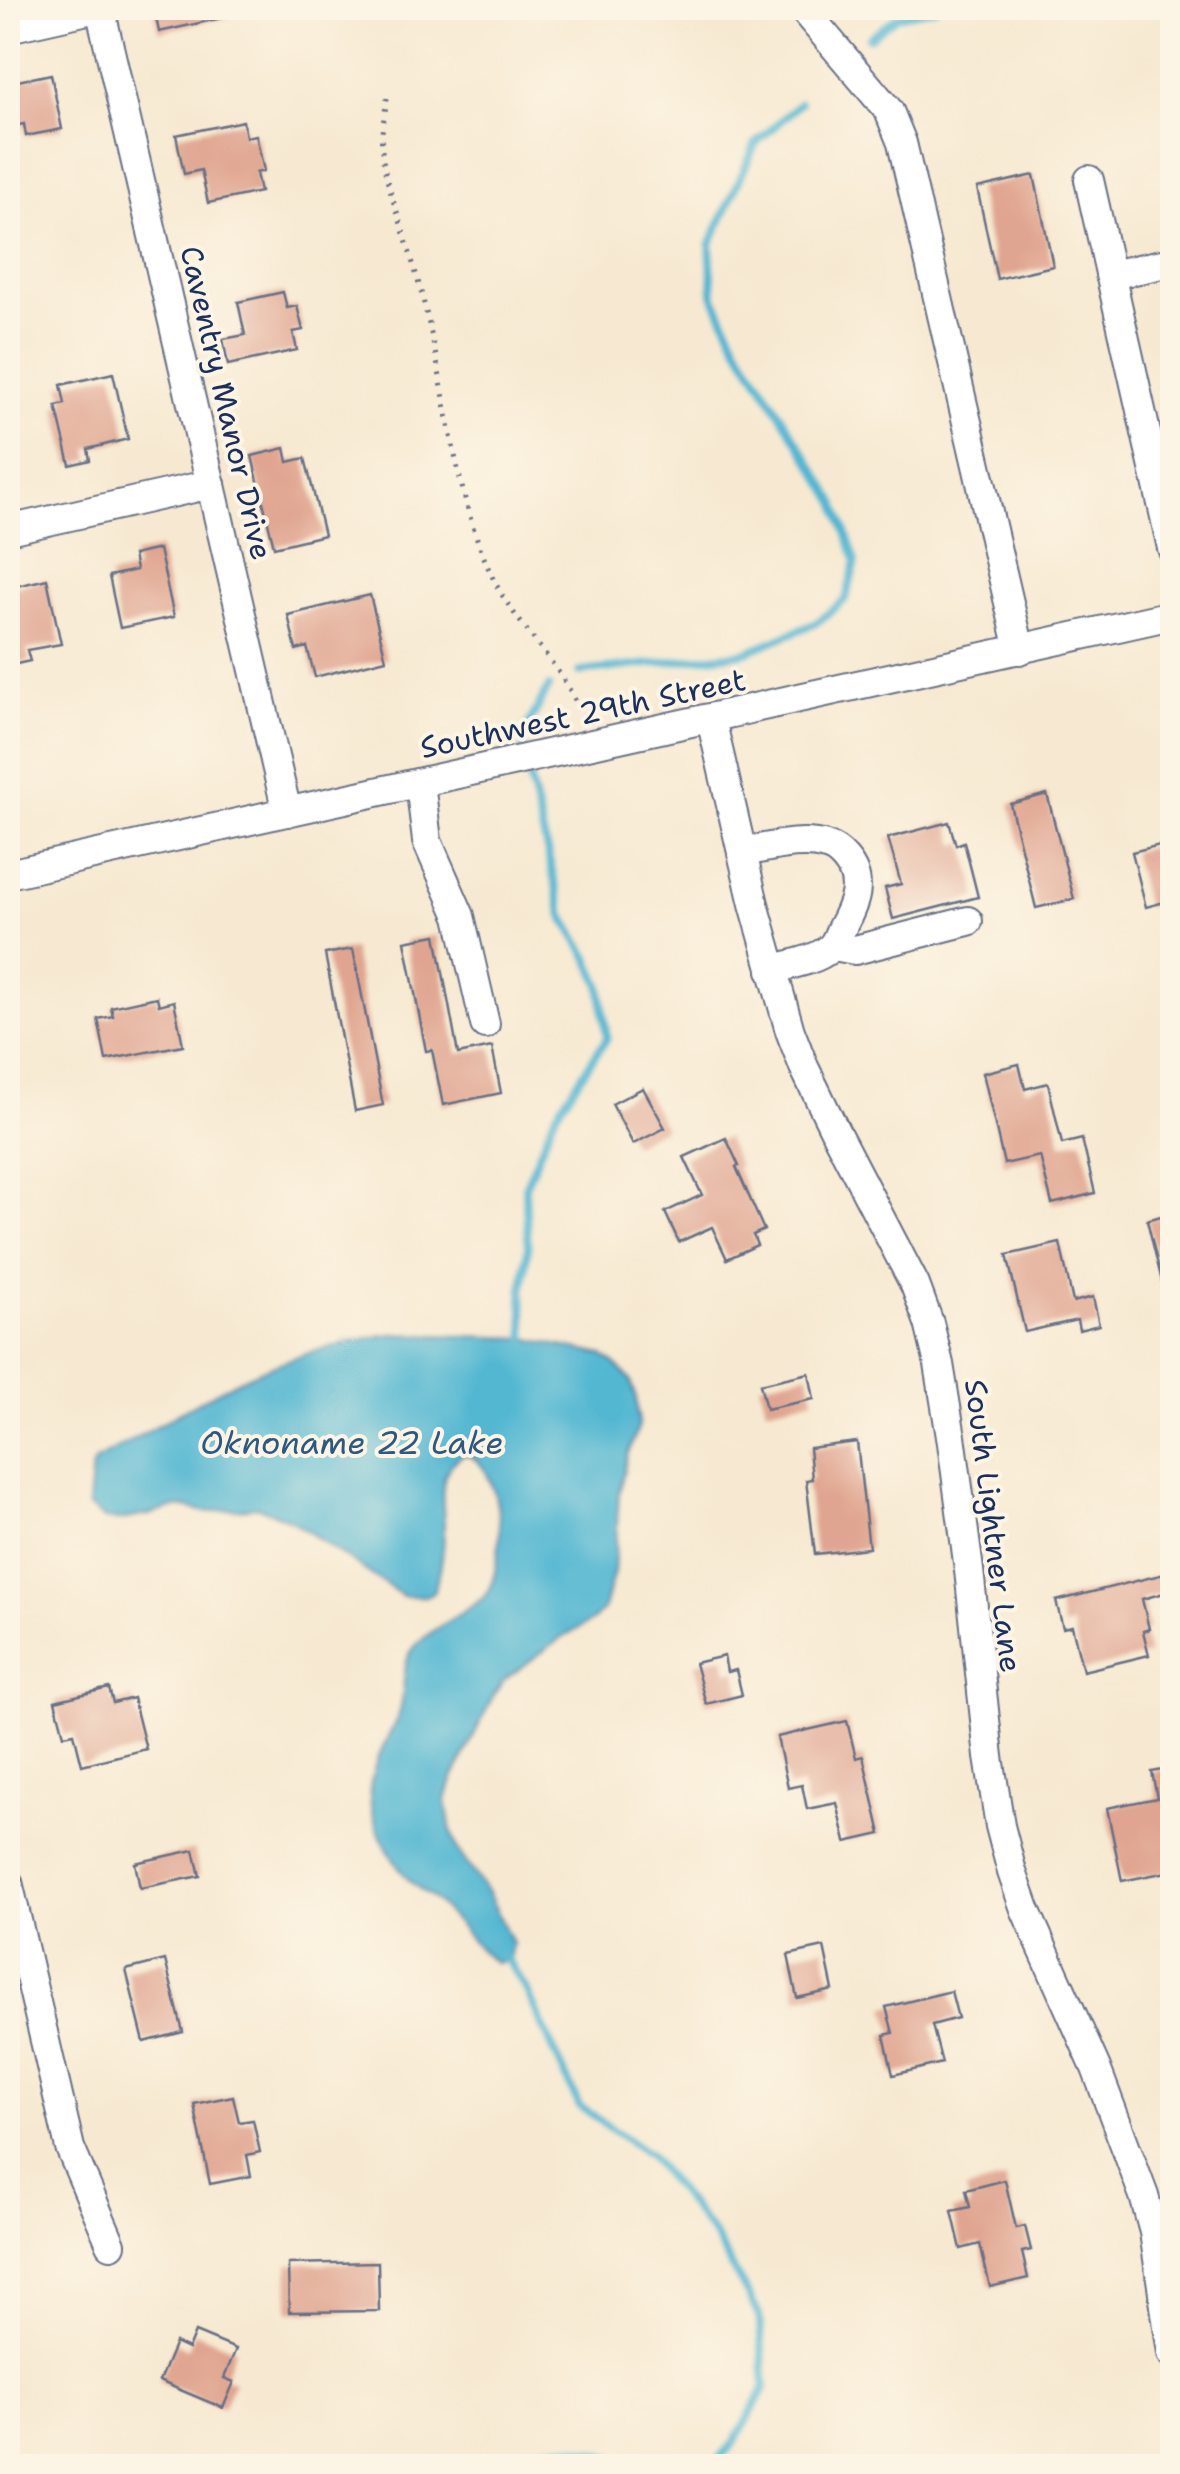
<svg xmlns="http://www.w3.org/2000/svg" width="1180" height="2474" font-family="'Shantell Sans',sans-serif">
<style>
.water{fill:#53b7d2;stroke:#377398;stroke-width:2.5}
.lines{fill:none;stroke-linecap:round;stroke-linejoin:round}
.stream{stroke:#53b7d2;stroke-width:8}
.building{fill:#e0a590}
.minor-casing{stroke:#687086;stroke-width:32}
.path{stroke:#687086;stroke-width:5;stroke-dasharray:2.5 8;stroke-linecap:butt}
.minor{stroke:#fff;stroke-width:28}
.labels{text-anchor:middle;stroke-width:8;stroke-linejoin:round;paint-order:stroke}
.street-label{font-size:30px;fill:#1b2f5e;stroke:#fcf5e5}
.water-label{font-size:32px;font-style:italic;fill:#2c5881;stroke:#fcf5e5}
</style>
<rect width="100%" height="100%" fill="#fcf5e5"/>
<filter id="ink" filterUnits="userSpaceOnUse"><feTurbulence type="fractalNoise" baseFrequency=".01" numOctaves="2"/><feDisplacementMap in="SourceGraphic" scale="20" xChannelSelector="R" yChannelSelector="G"/><feConvolveMatrix kernelMatrix="1 2 1 2 8 2 1 2 1" color-interpolation-filters="sRGB"/></filter>
<filter id="wash" filterUnits="userSpaceOnUse"><feTurbulence type="fractalNoise" baseFrequency=".0048" numOctaves="4" result="noise"/><feDisplacementMap in="SourceGraphic" scale="40" xChannelSelector="R" yChannelSelector="G"/><feGaussianBlur stdDeviation="2.25" result="paint"/><feColorMatrix in="noise" values="0 0 0 0 0 0 0 0 0 0 0 0 0 0 0 0 0 1.4 0 .05"/><feComposite in="paint" operator="in"/></filter>
<g filter="url(#wash)">
<rect width="100%" height="100%" fill="#f7e9d1"/>
<path class="water" d="M392 1334 525 1338 602 1355 615 1364 630 1379 636 1396 639 1426 627 1456 619 1493 614 1571 604 1608 595 1619 560 1639 504 1680 494 1694 451 1783 446 1800 450 1827 458 1851 488 1893 512 1943 509 1960 495 1963C475 1948 469 1935 453 1919 446 1913 439 1903 432 1897 424 1892 415 1887 408 1879 389 1857 368 1819 370 1789 373 1760 390 1737 400 1711 406 1693 401 1667 411 1652 425 1632 452 1620 472 1606 475 1604 481 1600 484 1597 507 1569 507 1464 464 1454 434 1473 444 1498 444 1527 444 1548 441 1573 433 1592L425 1596H403L291 1520 258 1507 205 1512 186 1507 172 1508 148 1515 119 1520 105 1519 88 1506 92 1466 96 1460C146 1434 193 1402 244 1378 291 1356 341 1342 392 1334Z"/>
<g class="lines">
<g class="stream">
<polyline points="869,38 898,16 935,8"/>
<polyline points="580,672 744,653 816,623 846,599 856,561 836,503 737,345 713,295 710,245 756,143 800,103"/>
<polyline points="523,746 526,729 549,687"/>
<polyline points="523,1343 525,1338 522,1292 528,1247 525,1187 555,1115 607,1038 600,984 589,959 563,916 529,776"/>
<polyline points="503,1953 527,1991 579,2106 649,2155 713,2234 759,2314 765,2387 734,2443 712,2466"/>
<path d="M493 2466C544 2438 581 2444 632 2466"/>
</g>
</g>
<g id="blocks">
<g class="building">
<polygon points="154,8 230,8 231,16 159,32"/>
<polygon points="51,74 62,129 26,136 24,124 8,127 8,83"/>
<polygon points="243,121 246,137 256,135 264,171 256,173 260,192 208,203 201,170 184,174 176,135"/>
<polygon points="1034,175 1053,266 997,279 977,188"/>
<polygon points="283,292 287,308 297,306 303,330 293,332 297,350 228,365 223,339 245,335 238,302"/>
<polygon points="113,373 128,439 88,449 90,460 70,465 56,406 65,404 61,385"/>
<polygon points="285,448 288,462 305,458 324,535 274,547 252,456"/>
<polygon points="159,549 174,617 120,628 109,576 136,570 133,555"/>
<polygon points="47,579 61,644 27,650 30,661 8,666 8,588"/>
<polygon points="370,595 386,659 315,677 307,647 296,650 288,615"/>
<polygon points="1047,794 1074,899 1036,908 1010,804"/>
<polygon points="949,822 956,845 964,842 978,897 893,919 885,888 901,884 888,838"/>
<polygon points="1172,842 1172,900 1146,907 1132,852"/>
<polygon points="436,935 458,1054 492,1047 501,1093 443,1105 432,1050 426,1051 405,941"/>
<polygon points="353,949 383,1105 355,1111 325,954"/>
<polygon points="157,997 159,1005 174,1001 183,1045 106,1060 98,1019 113,1016 111,1007"/>
<polygon points="1019,1064 1025,1089 1048,1083 1062,1144 1082,1139 1095,1193 1052,1204 1040,1156 1004,1164 983,1073"/>
<polygon points="643,1088 665,1128 633,1144 612,1104"/>
<polygon points="726,1138 739,1166 736,1167 764,1230 753,1235 757,1245 727,1259 712,1227 679,1242 665,1212 702,1195 684,1157"/>
<polygon points="1172,1213 1172,1293 1165,1294 1147,1220"/>
<polygon points="1060,1243 1073,1302 1093,1297 1099,1325 1079,1330 1077,1320 1025,1332 1007,1255"/>
<polygon points="809,1373 814,1399 766,1409 760,1384"/>
<polygon points="857,1442 869,1548 815,1554 806,1480 812,1479 809,1448"/>
<polygon points="1172,1572 1172,1591 1142,1599 1149,1629 1143,1631 1149,1655 1083,1671 1072,1626 1063,1628 1056,1601"/>
<polygon points="724,1656 727,1672 736,1670 742,1695 706,1704 695,1663"/>
<polygon points="109,1688 113,1703 133,1698 146,1749 82,1765 74,1733 64,1735 55,1701"/>
<polygon points="847,1721 856,1758 863,1756 881,1834 846,1842 837,1803 807,1809 802,1785 788,1788 777,1737"/>
<polygon points="1172,1768 1172,1871 1122,1881 1107,1808 1157,1798 1152,1772"/>
<polygon points="194,1850 200,1876 140,1888 135,1863"/>
<polygon points="824,1947 833,1990 797,1998 788,1955"/>
<polygon points="165,1960 183,2032 144,2042 126,1970"/>
<polygon points="951,1991 958,2018 932,2025 942,2063 893,2075 884,2035 893,2033 886,2007"/>
<polygon points="233,2096 239,2122 253,2120 260,2152 247,2155 251,2176 210,2184 194,2104"/>
<polygon points="1005,2180 1016,2228 1025,2226 1031,2250 1022,2252 1028,2278 990,2287 980,2244 961,2249 952,2211 970,2207 966,2190"/>
<polygon points="378,2262 379,2311 289,2312 288,2264"/>
<polygon points="195,2332 236,2349 224,2378 234,2382 223,2408 159,2381 175,2343 188,2349"/>
</g>
</g>
</g>
<g filter="url(#ink)">
<use href="#blocks" fill-opacity="0" stroke="#687086" stroke-width="2.5"/>
<g class="lines">
<defs>
<g id="minor">
<polyline points="100,8 287,812"/>
<polyline points="802,8 889,111 902,143 1020,650"/>
<polyline points="8,28 97,8"/>
<polyline points="1089,180 1172,548"/>
<polyline points="1110,275 1172,262"/>
<polyline points="8,530 211,484"/>
<polyline points="711,719 754,904 790,1031 804,1067 837,1135 915,1285 929,1323 939,1364 952,1443 969,1570 989,1757 1000,1826 1012,1872 1025,1909 1096,2068 1144,2196 1154,2232 1172,2353"/>
<polyline points="420,783 427,841 460,916 485,1024"/>
<path d="M742 852C768 848 800 838 826 846 834 848 839 852 845 859 865 882 854 905 841 929 837 937 836 944 829 949 814 961 790 964 772 970"/>
<polyline points="8,874 1172,615"/>
<polyline points="834,946 855,950 968,921"/>
<polyline points="8,1882 70,2148 111,2244"/>
</g>
</defs>
<use href="#minor" class="minor-casing"/>
<path class="path" d="M387 98C385 115 380 134 382 151 384 176 393 200 401 224 410 253 419 282 426 312 448 399 454 494 492 576 517 630 567 666 584 723"/>
<use href="#minor" class="minor"/>
</g>
</g>
<g class="labels">
<g class="street-label">
<text transform="translate(226 403) rotate(77)" y="10">Caventry Manor Drive</text>
<text transform="translate(583 714) rotate(-12)" y="10">Southwest 29th Street</text>
<text transform="translate(993 1526) rotate(83)" y="10">South Lightner Lane</text>
</g>
<g class="water-label">
<text x="352" y="1454">Oknoname 22 Lake</text>
</g>
</g>
<rect width="1180" height="2474" fill="none" stroke="#fcf5e5" stroke-width="40"/>
</svg>
